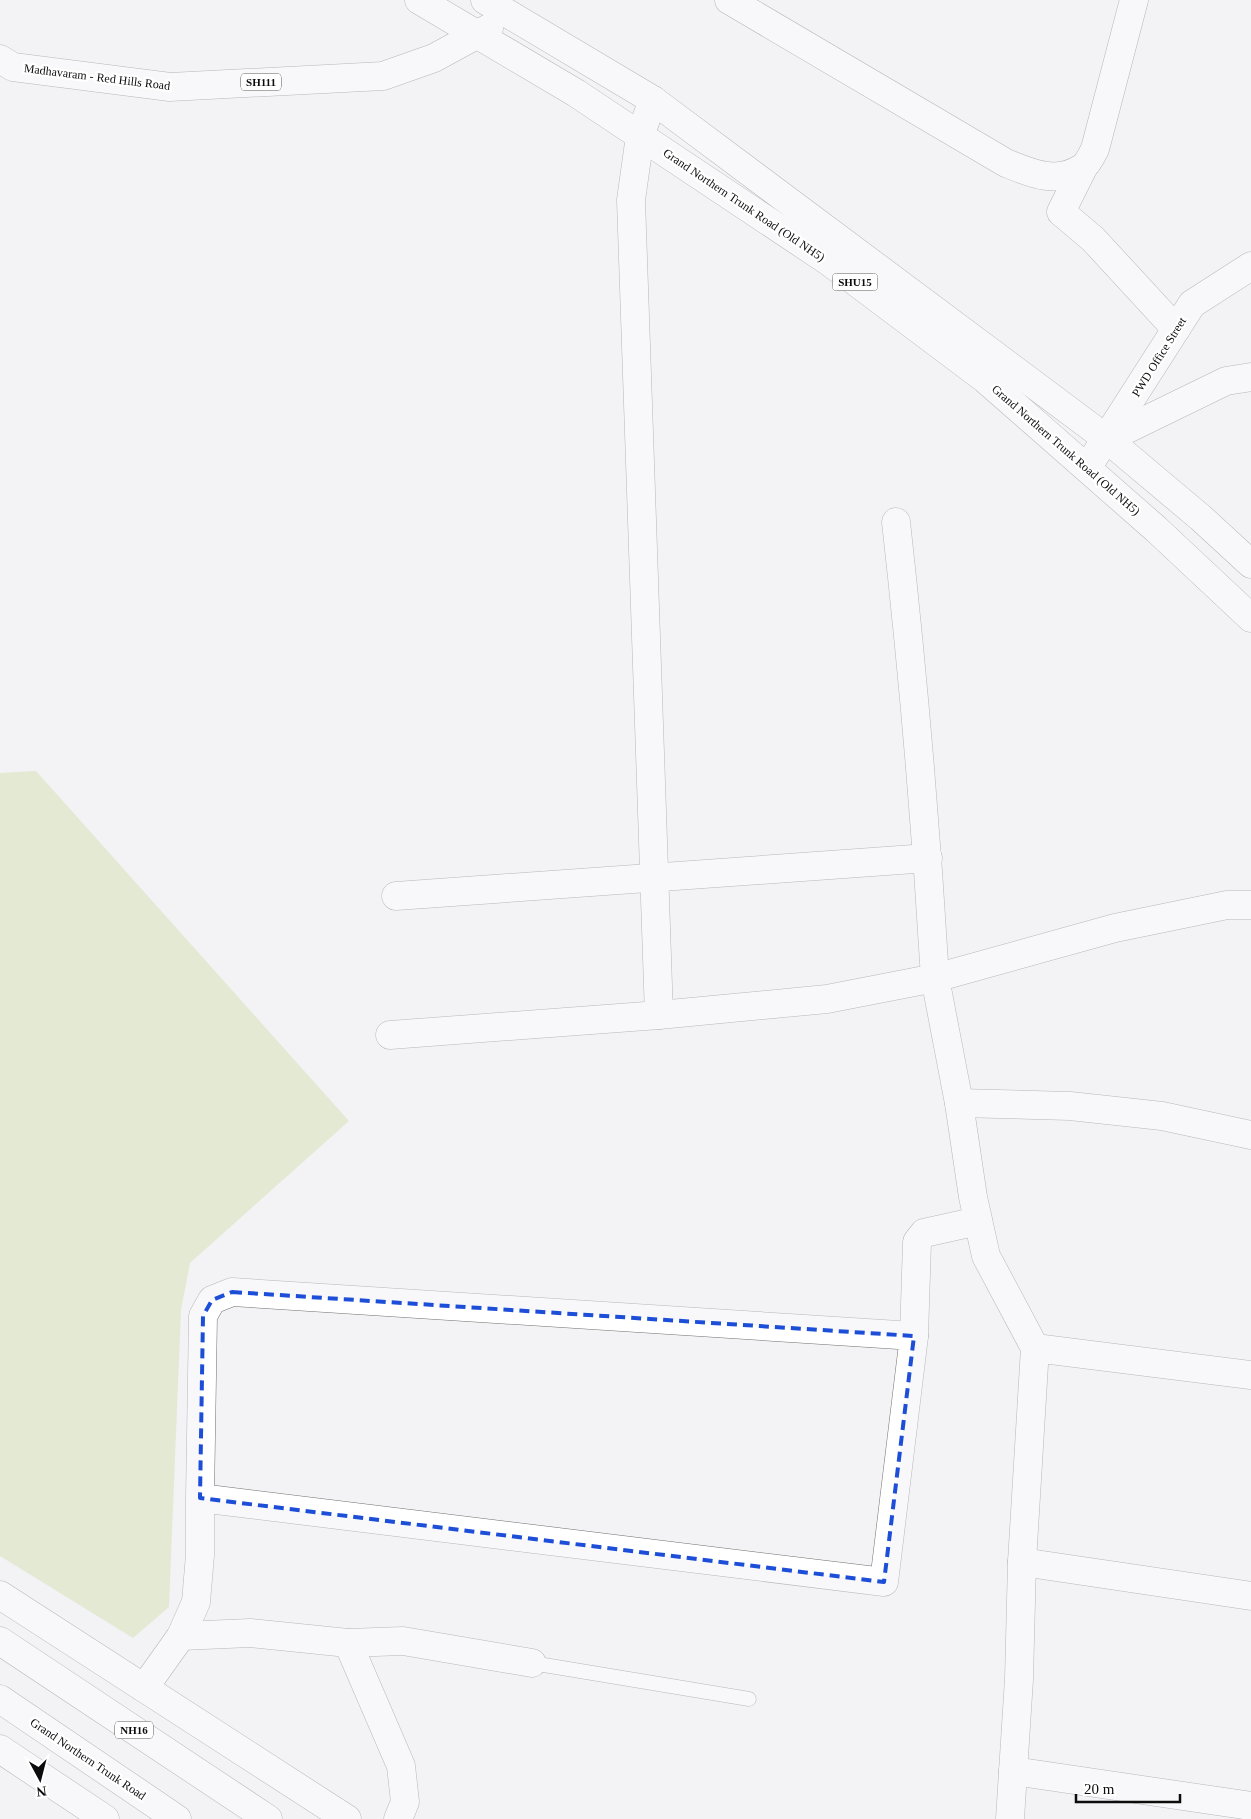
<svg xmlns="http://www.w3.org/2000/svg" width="1251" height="1819" font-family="Georgia,serif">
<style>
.green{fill:#d2deac}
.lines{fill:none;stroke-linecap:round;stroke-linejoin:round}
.lane-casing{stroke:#717172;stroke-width:15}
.street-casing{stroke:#717172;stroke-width:29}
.secondary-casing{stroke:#717172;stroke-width:29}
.primary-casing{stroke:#717172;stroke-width:29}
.highway-casing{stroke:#717172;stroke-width:29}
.lane{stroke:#fff;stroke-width:14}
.street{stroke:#fff;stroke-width:28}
.secondary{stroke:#fff;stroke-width:28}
.primary{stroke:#fff;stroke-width:28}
.highway{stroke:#fff;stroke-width:28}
.marked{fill:none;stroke:#1d4ed8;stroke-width:4;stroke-dasharray:10 6;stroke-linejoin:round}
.labels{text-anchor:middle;stroke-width:4.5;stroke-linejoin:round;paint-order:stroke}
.shield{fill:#fff;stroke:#555556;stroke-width:1}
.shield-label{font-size:11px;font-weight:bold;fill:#0c0c0d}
.street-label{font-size:12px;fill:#0c0c0d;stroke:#fff}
</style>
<rect width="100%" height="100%" fill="#f3f3f5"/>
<polygon class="green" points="36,771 349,1121 190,1263 181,1310 169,1607 133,1638 0,1556 0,773"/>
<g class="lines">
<defs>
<polyline id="lane" points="532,1663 749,1699"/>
<g id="street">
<path d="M729 0 1006 163C1031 173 1056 185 1082 168 1087 165 1092 155 1095 149L1134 0"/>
<polyline points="653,100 640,136 631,200 659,1015"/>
<polyline points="1083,168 1061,212 1093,239 1176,329"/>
<polyline points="1107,439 1226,381 1251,377"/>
<polyline points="1087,468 1192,304 1251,266"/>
<polyline points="396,896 928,858"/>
<path d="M390 1035 659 1015 827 999 935 978C926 825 913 674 896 522"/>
<polyline points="959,1103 1070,1106 1162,1116 1251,1135"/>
<polyline points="914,1336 917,1242 924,1233 978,1221"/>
<polyline points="1035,1348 986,1256 973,1197 959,1103 935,978 1115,928 1227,905 1251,905"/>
<polyline points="1022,1562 1251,1596"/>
<polyline points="181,1636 250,1633 348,1643 403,1641 532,1663"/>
<polyline points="348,1643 401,1766 405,1802 398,1819"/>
<polyline points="144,1688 181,1636 196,1602 200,1555 200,1498 203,1316 212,1300 232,1292 914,1336 884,1582 200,1498"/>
<polyline points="1013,1771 1251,1806"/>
<polyline points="1010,1819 1019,1679 1022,1562 1035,1348 1251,1375"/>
</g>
<g id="secondary">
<polyline points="0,1595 347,1819"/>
<polyline points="0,1749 105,1819"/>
</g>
<g id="primary">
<polyline points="419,0 576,93 828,261 985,379 1156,529 1251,618"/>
<polyline points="485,0 653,100 1107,439 1201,518 1251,564"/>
<polyline points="0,59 13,67 170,87 383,76 434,58 489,28"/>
</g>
<g id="highway">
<polyline points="0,1641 268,1819"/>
<polyline points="0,1699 177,1819"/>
</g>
</defs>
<use href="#lane" class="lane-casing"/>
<use href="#street" class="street-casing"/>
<use href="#secondary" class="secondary-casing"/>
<use href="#primary" class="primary-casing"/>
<use href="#highway" class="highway-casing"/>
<use href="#lane" class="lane"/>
<use href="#street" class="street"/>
<use href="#secondary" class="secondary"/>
<use href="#primary" class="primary"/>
<use href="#highway" class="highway"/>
</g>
<path d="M0 0H1251V1819H0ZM232 1292 914 1336 884 1582 200 1498 203 1316 212 1300Z" fill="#f3f3f5" fill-opacity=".55" fill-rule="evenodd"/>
<path class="marked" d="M232 1292 914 1336 884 1582 200 1498 203 1316 212 1300Z"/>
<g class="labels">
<g class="shield">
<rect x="241" y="73.5" width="40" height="17" rx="4"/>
<rect x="832.5" y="273.5" width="45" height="17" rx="4"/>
<rect x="115" y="1721.5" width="38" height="17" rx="4"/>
</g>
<g class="shield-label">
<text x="261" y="86">SH111</text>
<text x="855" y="286">SHU15</text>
<text x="134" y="1734">NH16</text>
</g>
<g class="street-label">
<text transform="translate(97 77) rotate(7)" y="4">Madhavaram - Red Hills Road</text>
<text transform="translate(744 205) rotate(34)" y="4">Grand Northern Trunk Road (Old NH5)</text>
<text transform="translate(1159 357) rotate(-58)" y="4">PWD Office Street</text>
<text transform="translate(1066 450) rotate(41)" y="4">Grand Northern Trunk Road (Old NH5)</text>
<text transform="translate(88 1759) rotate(34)" y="4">Grand Northern Trunk Road</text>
</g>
</g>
<g transform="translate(40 1779) rotate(173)" stroke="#ffffff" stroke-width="4" paint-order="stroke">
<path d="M0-4L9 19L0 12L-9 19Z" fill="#0c0c0d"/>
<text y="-8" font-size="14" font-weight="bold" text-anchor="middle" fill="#0c0c0d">N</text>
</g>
<path d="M1076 1794v8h104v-8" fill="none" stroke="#0c0c0d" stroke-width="2.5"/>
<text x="1084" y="1794" font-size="15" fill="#0c0c0d" stroke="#ffffff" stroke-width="4" paint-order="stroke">20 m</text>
</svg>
